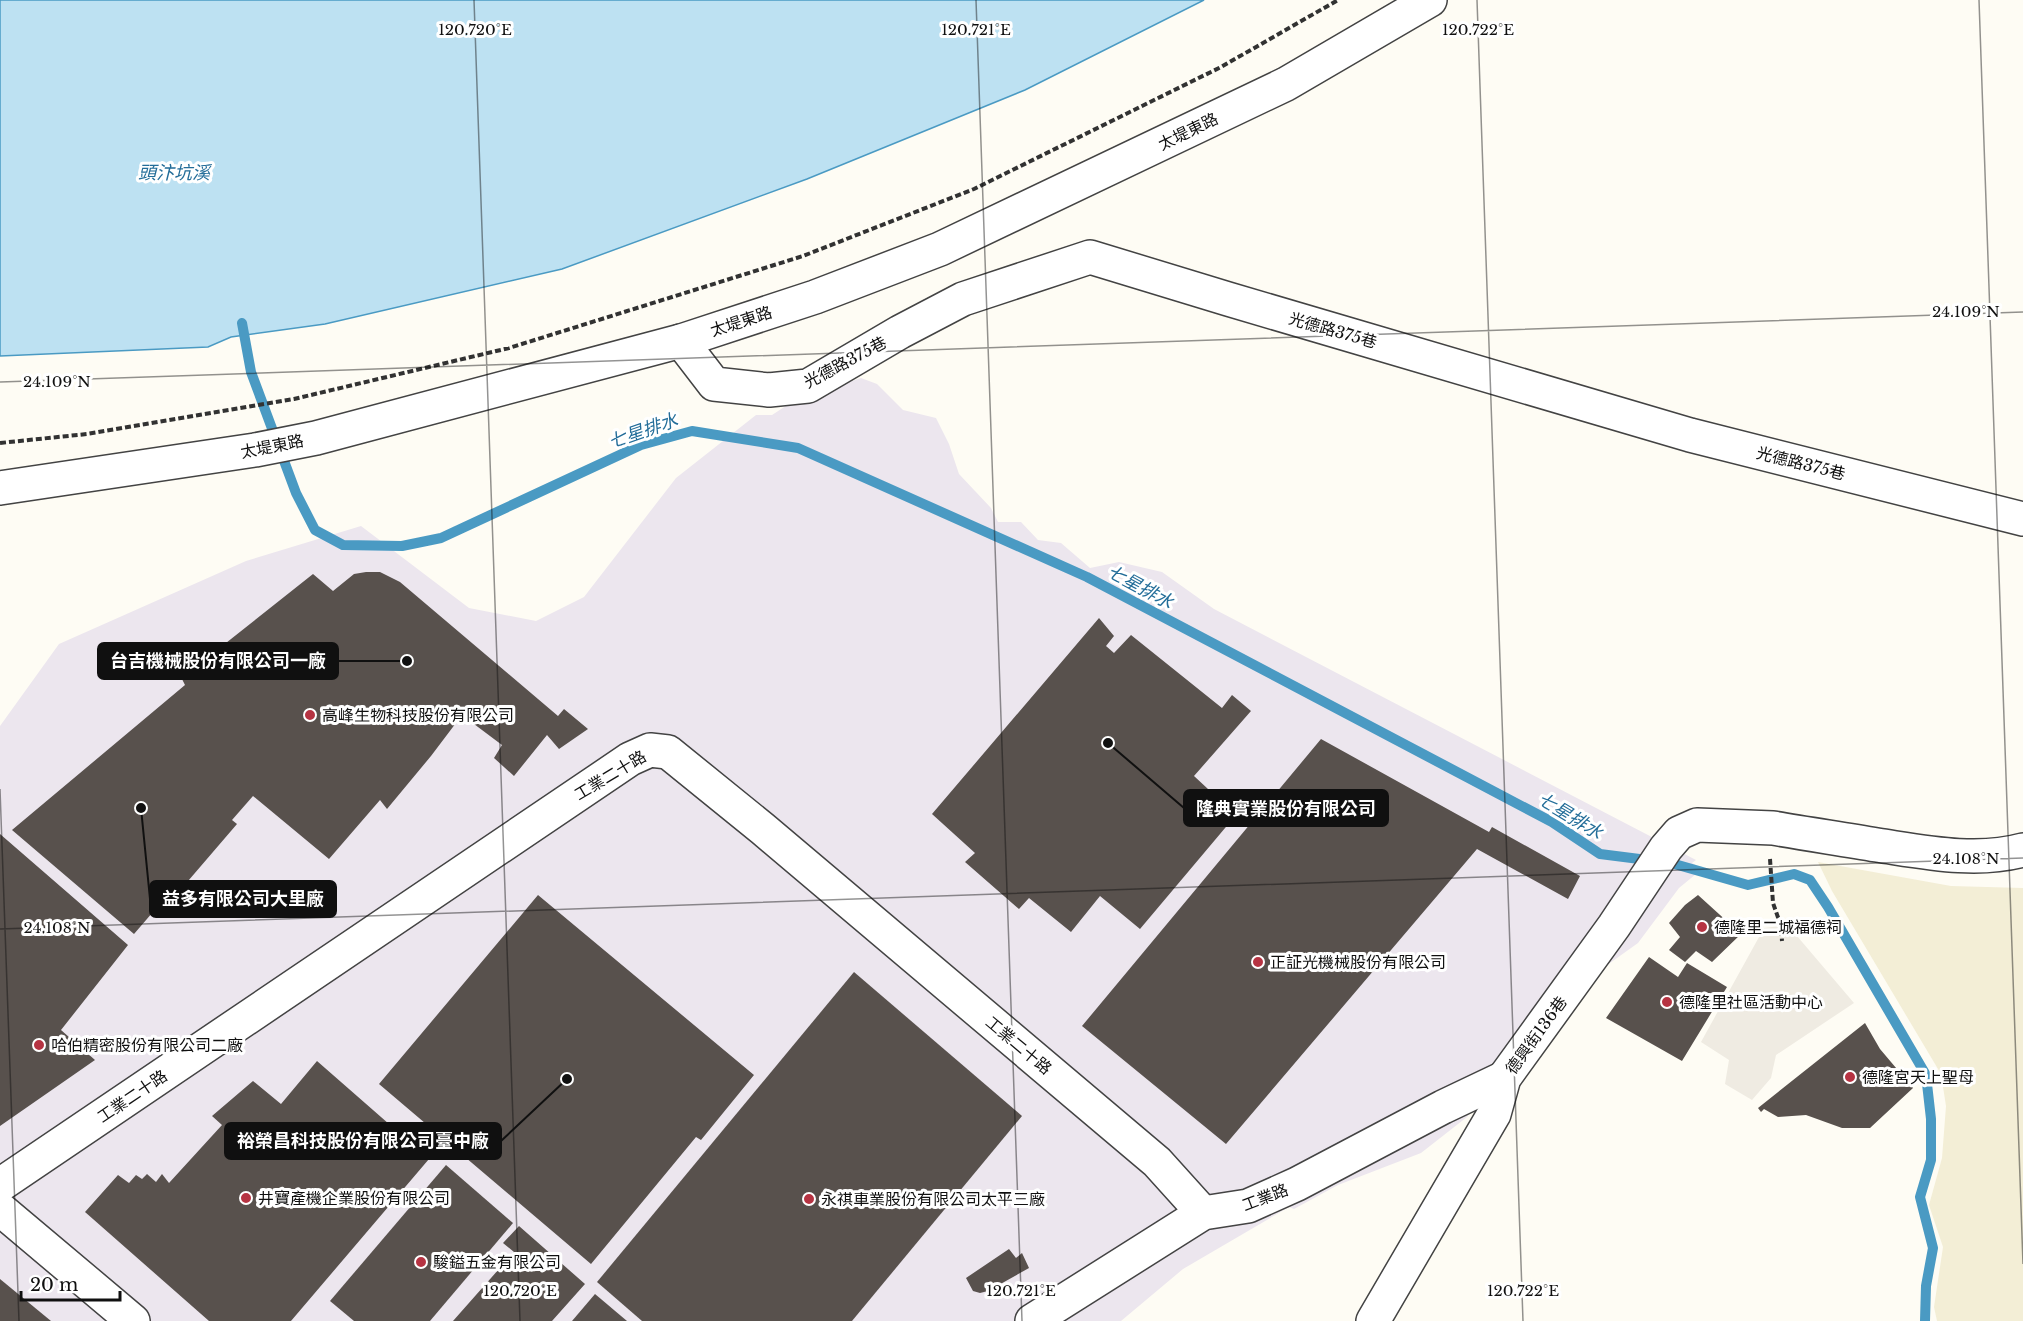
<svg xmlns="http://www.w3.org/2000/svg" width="2023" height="1321" font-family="'Libre Baskerville','Noto Sans TC',serif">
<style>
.industrial{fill:#ece6ee}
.farmland{fill:#f3eed6}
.plaza{fill:#efebe2}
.water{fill:#bde1f2;stroke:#4a9ac3;stroke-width:1.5}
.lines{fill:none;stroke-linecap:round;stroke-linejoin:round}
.stream{stroke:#4a9ac3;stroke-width:10}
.building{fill:#58514d}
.minor-casing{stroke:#434343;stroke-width:36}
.path{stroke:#323232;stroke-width:4;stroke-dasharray:6 3;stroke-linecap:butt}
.minor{stroke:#fff;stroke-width:33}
.ticks{fill:none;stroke:#101010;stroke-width:1.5;stroke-opacity:0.45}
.poi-dot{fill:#b63342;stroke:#fff;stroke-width:2}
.labels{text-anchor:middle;stroke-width:6;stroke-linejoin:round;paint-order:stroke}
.street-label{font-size:16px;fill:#101010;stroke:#fff}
.poi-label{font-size:16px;fill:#101010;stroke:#fff;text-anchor:start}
.water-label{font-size:18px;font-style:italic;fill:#236d99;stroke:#fff}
.ticks-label{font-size:15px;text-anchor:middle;fill:#101010;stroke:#fff;stroke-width:6;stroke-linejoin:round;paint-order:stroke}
.leader{fill:none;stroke:#101010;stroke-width:2}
.callout-dot{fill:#101010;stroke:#fff;stroke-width:2}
.callout{fill:#101010;stroke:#101010;stroke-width:2}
.callout-label{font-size:18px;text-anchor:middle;font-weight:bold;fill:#fff}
</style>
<rect width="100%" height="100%" fill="#fefcf4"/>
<polygon class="industrial" points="861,378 877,384 903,410 936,418 949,444 959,474 991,508 998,522 1021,522 1038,540 1061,543 1090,568 1119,562 1162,572 1214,609 1696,860 1692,863 1696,865 1696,874 1679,888 1638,943 1561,998 1467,1117 1421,1153 1338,1185 1294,1209 1289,1207 1183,1269 1121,1321 0,1321 0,726 59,644 246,561 361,526 469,608 536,621 584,597 676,478 756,415 772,415 795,400"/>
<polygon class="farmland" points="1818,862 1951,886 2023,888 2023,1321 1937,1321 1934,1307 1943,1247 1929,1205 1942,1158 1946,1106 1941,1074 1832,891"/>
<polygon class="plaza" points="1781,926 1797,936 1854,1003 1776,1055 1771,1078 1752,1100 1725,1084 1729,1060 1701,1042 1764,928"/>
<polygon class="water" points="0,0 1204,0 1025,90 807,179 562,269 325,324 231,337 208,347 0,356"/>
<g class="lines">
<polyline class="stream" points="242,323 251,372 296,493 315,530 343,545 402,546 441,538 641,445 692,431 798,448 1087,577 1552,822 1600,854 1671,863 1748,885 1794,874 1810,880 1828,907 1926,1075 1931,1119 1931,1160 1920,1197 1933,1248 1926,1286 1925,1321"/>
</g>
<g class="building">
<polygon points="366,572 380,572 400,582 558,716 564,709 588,729 559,749 547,735 514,776 494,758 502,745 462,715 431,756 387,809 380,800 329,859 253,796 232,820 237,824 164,909 159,905 134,934 12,830 185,685 182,679 188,673 313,574 333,591 354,574"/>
<polygon points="1099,618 1114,636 1106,646 1114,653 1131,635 1222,708 1232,695 1251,711 1194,776 1236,815 1140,929 1100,896 1071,932 1029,898 1019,909 965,862 975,853 932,814"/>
<polygon points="1321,739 1489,832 1492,827 1580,876 1568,899 1477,849 1226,1144 1082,1026"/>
<polygon points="0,834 128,945 61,1030 95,1060 0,1126"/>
<polygon points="538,895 754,1075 701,1140 696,1137 591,1264 379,1084"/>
<polygon points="1698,895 1741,934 1712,962 1696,951 1685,962 1669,950 1680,937 1669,923 1685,905"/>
<polygon points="1649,957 1678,977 1687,963 1727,987 1682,1061 1606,1018"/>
<polygon points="854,972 1022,1116 852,1321 642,1321 597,1282"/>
<polygon points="1865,1023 1880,1049 1913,1088 1870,1128 1842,1128 1806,1115 1778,1117 1764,1109 1761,1112 1758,1108"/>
<polygon points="317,1061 429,1159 291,1321 209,1321 85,1212 118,1175 129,1183 136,1175 142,1179 147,1174 156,1182 162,1174 169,1183 222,1125 212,1116 253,1081 281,1104"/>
<polygon points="446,1165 513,1223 430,1321 354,1321 330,1301"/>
<polygon points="519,1226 585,1284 552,1321 453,1321 514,1252 503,1243"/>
<polygon points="1009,1249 1016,1258 1022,1253 1029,1268 988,1291 980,1293 973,1291 966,1278"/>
<polygon points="0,1279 51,1321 0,1321"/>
<polygon points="595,1294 627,1321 572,1321"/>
</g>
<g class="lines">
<defs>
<g id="minor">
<polyline points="681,341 714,384 769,390 808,386 900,332 963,299 1090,257 1228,299 1690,435 2023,519"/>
<polyline points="0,488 255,450 316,438 681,341 815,297 940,249 1286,84 1430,0"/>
<polyline points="0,1185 630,759 650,750 668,752 763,829 1157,1162 1203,1213"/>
<polyline points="0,1209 133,1321"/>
<polyline points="1032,1321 1203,1213 1248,1206 1297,1184 1443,1107 1504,1078"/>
<path d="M1373 1321 1494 1114 1504 1078 1614 926 1666 848 1679 833 1697 825 1773 828C1807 834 1842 839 1877 845 1924 852 1976 863 2023 850"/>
</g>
</defs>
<use href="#minor" class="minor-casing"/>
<g class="path">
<polyline points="0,443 87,434 294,399 509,348 803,256 974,189 1221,67 1338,0"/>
<polyline points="1770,859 1773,903 1781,926 1782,941"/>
</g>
<use href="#minor" class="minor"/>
</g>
<path class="ticks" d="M474 0 520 1321M976 0 1022 1321M1477 0 1523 1321M1979 0 2023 1264M0 382 2023 312M0 789 19 1321M0 929 2023 858"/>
<g class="poi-dot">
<circle cx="310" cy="715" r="6"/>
<circle cx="1702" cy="927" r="6"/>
<circle cx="1258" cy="962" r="6"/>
<circle cx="1667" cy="1002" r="6"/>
<circle cx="39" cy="1045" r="6"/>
<circle cx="1850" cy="1077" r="6"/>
<circle cx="246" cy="1198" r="6"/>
<circle cx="809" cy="1199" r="6"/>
<circle cx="421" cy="1262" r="6"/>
</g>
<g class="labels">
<g class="street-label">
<text transform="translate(1188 131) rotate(-26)" y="6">太堤東路</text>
<text transform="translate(741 321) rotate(-18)" y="6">太堤東路</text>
<text transform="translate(1333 330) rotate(16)" y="6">光德路375巷</text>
<text transform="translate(845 362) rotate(-28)" y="6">光德路375巷</text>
<text transform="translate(272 446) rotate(-11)" y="6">太堤東路</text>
<text transform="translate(1801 463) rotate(14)" y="6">光德路375巷</text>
<text transform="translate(610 775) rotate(-31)" y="6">工業二十路</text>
<text transform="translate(1536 1035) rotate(-54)" y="6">德興街136巷</text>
<text transform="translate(1019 1045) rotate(40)" y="6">工業二十路</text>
<text transform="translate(132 1096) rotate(-34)" y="6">工業二十路</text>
<text transform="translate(1265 1197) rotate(-21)" y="6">工業路</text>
</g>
<g class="poi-label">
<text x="322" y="721">高峰生物科技股份有限公司</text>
<text x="1714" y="933">德隆里二城福德祠</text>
<text x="1270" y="968">正証光機械股份有限公司</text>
<text x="1679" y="1008">德隆里社區活動中心</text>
<text x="51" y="1051">哈伯精密股份有限公司二廠</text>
<text x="1862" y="1083">德隆宮天上聖母</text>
<text x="258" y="1204">井寶產機企業股份有限公司</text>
<text x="821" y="1205">永祺車業股份有限公司太平三廠</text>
<text x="433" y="1268">駿鎰五金有限公司</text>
</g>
<g class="water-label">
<text x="174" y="179">頭汴坑溪</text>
<text transform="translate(643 431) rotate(-19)" y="6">七星排水</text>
<text transform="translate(1140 587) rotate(28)" y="6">七星排水</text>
<text transform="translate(1570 816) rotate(31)" y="6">七星排水</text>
</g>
</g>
<g class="ticks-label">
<text x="475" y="35">120.720°E</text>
<text x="976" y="35">120.721°E</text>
<text x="1478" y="35">120.722°E</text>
<text x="1966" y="317">24.109°N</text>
<text x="57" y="387">24.109°N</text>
<text x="1966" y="864">24.108°N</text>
<text x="57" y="933">24.108°N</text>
<text x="520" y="1296">120.720°E</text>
<text x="1021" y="1296">120.721°E</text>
<text x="1523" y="1296">120.722°E</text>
</g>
<path class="leader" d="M407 661L338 661M1108 743L1184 808M141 808L150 899M567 1079L501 1141"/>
<g class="callout-dot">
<circle cx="407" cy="661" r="6"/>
<circle cx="1108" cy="743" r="6"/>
<circle cx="141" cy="808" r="6"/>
<circle cx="567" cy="1079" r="6"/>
</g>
<g class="callout">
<rect x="98" y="643" width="240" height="36" rx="6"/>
<rect x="1184" y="790" width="204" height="36" rx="6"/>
<rect x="150" y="881" width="186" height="36" rx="6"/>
<rect x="225" y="1123" width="276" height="36" rx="6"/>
</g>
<g class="callout-label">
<text x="218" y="667">台吉機械股份有限公司一廠</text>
<text x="1286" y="815">隆典實業股份有限公司</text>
<text x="243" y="905">益多有限公司大里廠</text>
<text x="363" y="1147">裕榮昌科技股份有限公司臺中廠</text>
</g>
<path d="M21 1291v9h99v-9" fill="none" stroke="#101010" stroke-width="3"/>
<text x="30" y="1291" font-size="18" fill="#101010" stroke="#ffffff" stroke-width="4.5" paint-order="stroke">20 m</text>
</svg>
